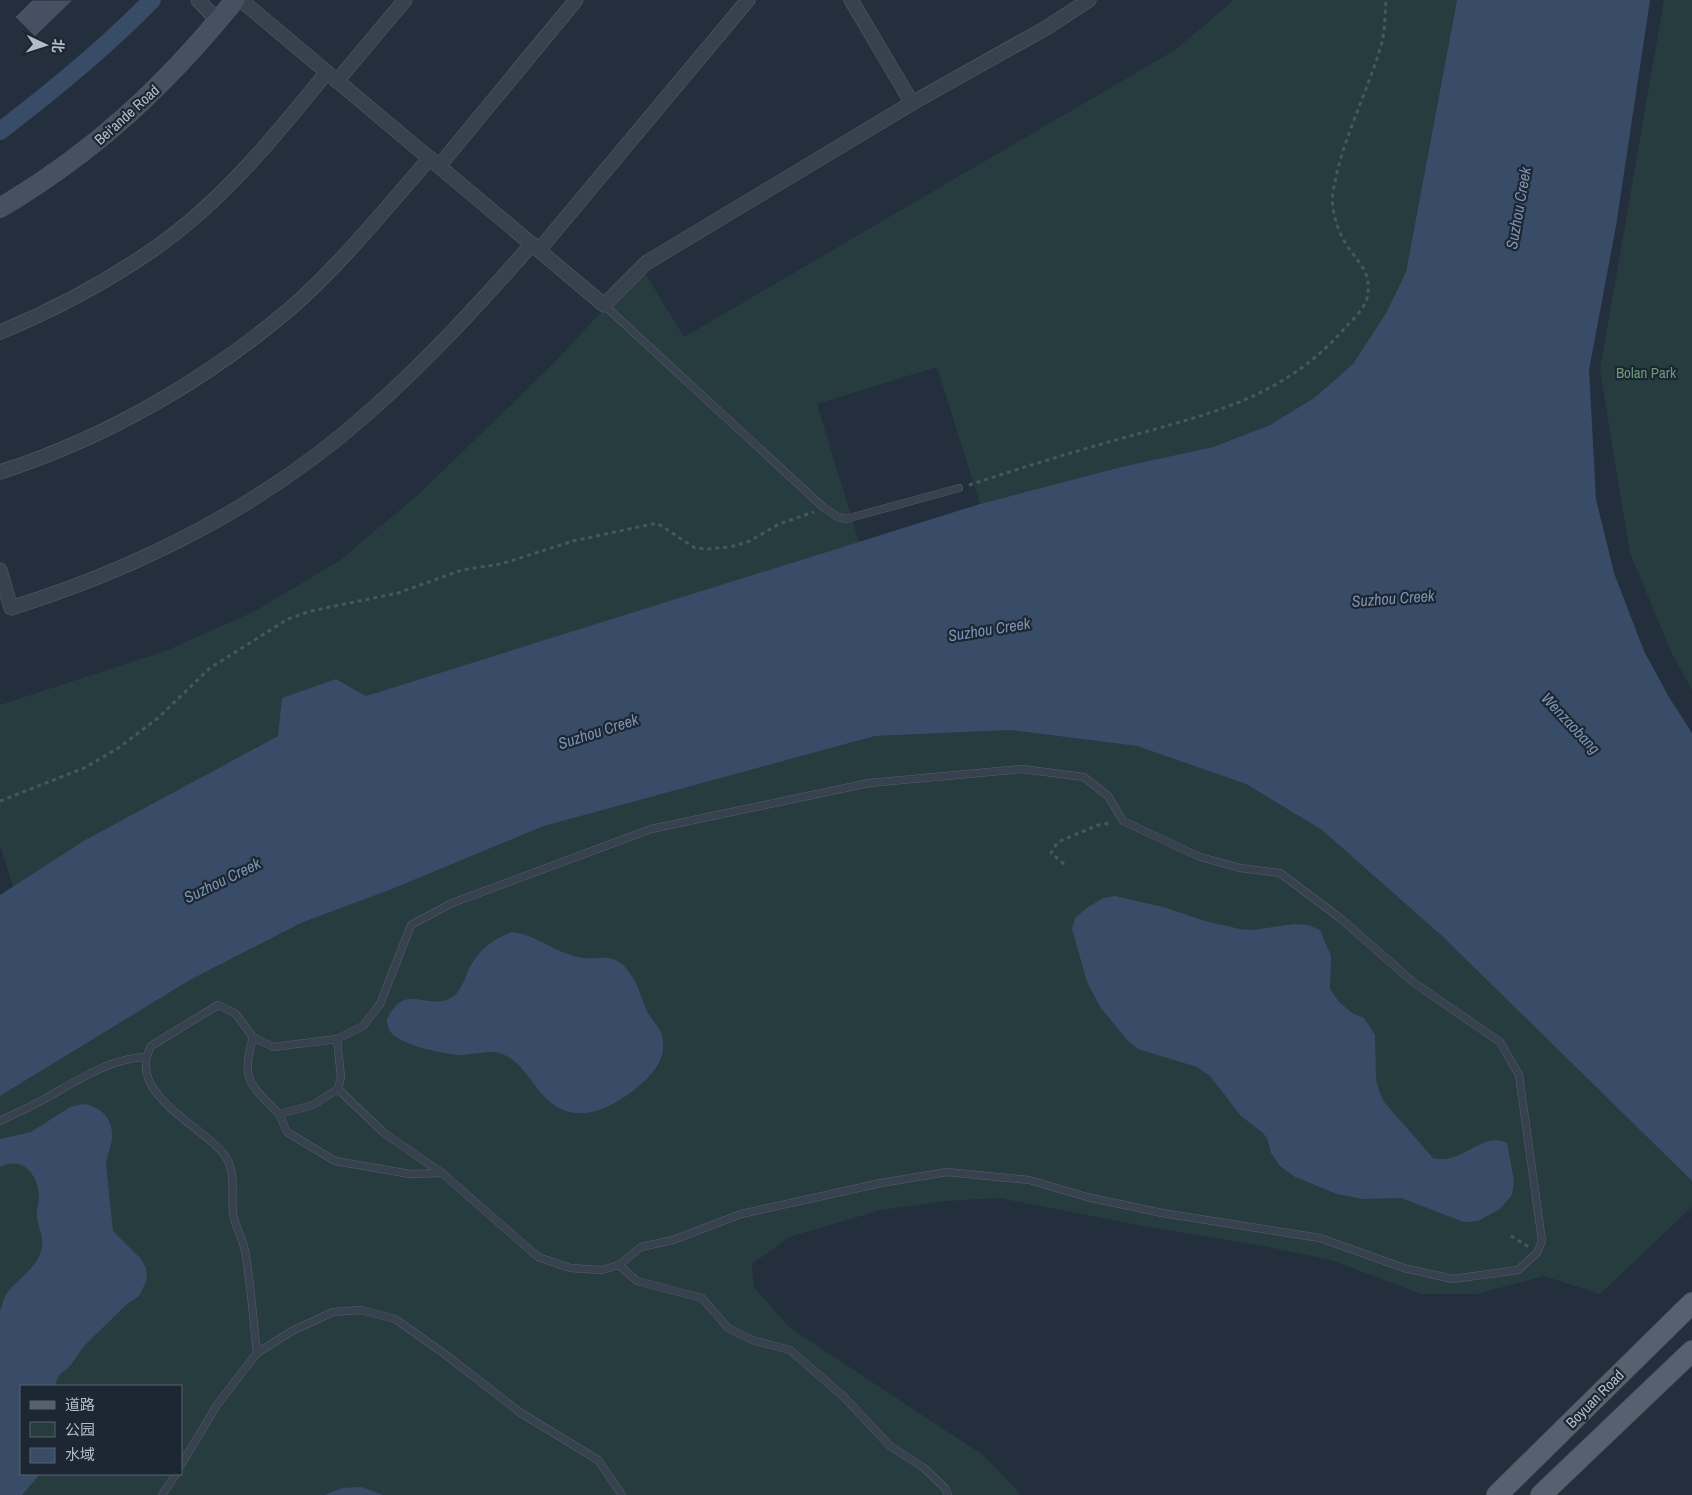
<svg xmlns="http://www.w3.org/2000/svg" width="1692" height="1495" font-family="'Archivo Narrow','Noto Sans SC',sans-serif">
<style>
.green{fill:#263c3f;fill-rule:evenodd}
.water{fill:#394c67}
.lines{fill:none;stroke-linecap:round;stroke-linejoin:round}
.canal{stroke:#394c67;stroke-width:18}
.building{fill:#455162;stroke:#1f2835}
.lane-casing{stroke:#565f6c;stroke-width:8}
.street-casing{stroke:#565f6c;stroke-width:15}
.secondary-casing{stroke:#565f6c;stroke-width:20}
.primary-casing{stroke:#414a57;stroke-width:22}
.path{stroke:#44595c;stroke-width:3;stroke-dasharray:4 4;stroke-linecap:butt}
.lane{stroke:#38414e;stroke-width:7}
.street{stroke:#38414e;stroke-width:14}
.secondary{stroke:#465061;stroke-width:19}
.primary{stroke:#56606e;stroke-width:21}
.labels{text-anchor:middle;stroke-width:4.5;stroke-linejoin:round;paint-order:stroke}
.street-label{font-size:15px;fill:#b4bcc9;stroke:#1d2633}
.park-label{font-size:15px;fill:#6b9a76;stroke:#1d2633}
.water-label{font-size:16px;font-style:italic;fill:#7c92b1;stroke:#1d2633}
</style>
<rect width="100%" height="100%" fill="#242f3e"/>
<g class="green">
<polygon points="1234,0 1457,0 1406,272 1386,313 1353,364 1314,398 1270,425 1213,447 1121,467 980,504 937,367 817,404 859,542 366,696 336,679 278,736 85,840 13,887 0,845 0,705 168,650 253,612 339,561 419,494 554,363 642,268 684,337 1175,50"/>
<polygon points="1664,0 1692,0 1692,690 1672,654 1630,553 1600,370"/>
<path d="M1010 730 1137 746 1246 784 1322 830 1442 936 1692 1181V1207L1600 1294 1544 1276 1477 1294H1421L1334 1261 1264 1246 1138 1225 999 1198 947 1201 881 1210 789 1237 752 1264 754 1287 790 1328 983 1455 1018 1491 1020 1495H0V1096L190 980 301 923 392 889 544 826 875 736ZM21 1386H181V1474H21Z"/>
</g>
<g class="water">
<polygon points="1457,0 1650,0 1616,226 1589,370 1596,499 1614,573 1644,651 1670,699 1692,733 1692,1181 1442,936 1322,830 1246,784 1137,746 1010,730 875,736 544,826 392,889 301,923 190,980 0,1096 0,895 85,840 278,736 282,698 336,679 366,696 980,504 1121,467 1213,447 1270,425 1314,398 1353,364 1386,313 1406,272"/>
<path d="M1115 896 1163 907 1205 921 1240 929 1253 930 1294 924 1308 925 1320 930 1331 956 1330 989 1339 1002 1352 1013 1364 1018 1375 1035 1376 1079 1379 1091 1384 1102 1433 1158C1462 1166 1482 1130 1507 1143L1514 1181 1512 1195 1500 1209 1478 1221 1464 1222 1401 1198 1363 1199 1337 1194 1295 1177 1280 1166 1271 1153 1267 1138 1262 1132 1241 1116 1210 1076 1197 1067 1138 1049 1129 1042 1100 1007 1087 982 1072 929 1075 918 1088 907 1104 898Z"/>
<path d="M512 932C537 935 554 952 578 957 596 962 608 951 624 966 638 980 640 997 648 1013 652 1020 660 1028 662 1035 663 1039 663 1046 663 1050 661 1077 610 1112 585 1113 535 1117 532 1055 493 1052 482 1052 473 1054 463 1055 446 1055 398 1045 389 1030 388 1027 387 1022 387 1019 407 979 427 1014 454 996 460 991 463 983 466 976 475 953 489 941 512 932Z"/>
<path d="M83 1104C99 1106 113 1117 112 1136 112 1145 107 1154 106 1164L113 1231 141 1259 146 1268 147 1280 139 1296 126 1305 84 1346 70 1366 60 1374 54 1386H21V1474H40L22 1495H0V1311C2 1306 3 1301 5 1296 15 1280 39 1268 42 1247 44 1238 38 1226 37 1217 36 1210 39 1204 39 1198 39 1175 23 1155 0 1167V1139L31 1132 70 1107Z"/>
<polygon points="361,1487 383,1495 325,1495 342,1488"/>
</g>
<g class="lines">
<path class="canal" d="M0 131C54 90 105 48 152 0"/>
</g>
<polygon class="building" points="32,0 73,0 35,37 15,17"/>
<g class="lines">
<defs>
<g id="lane">
<polyline points="604,305 824,508 838,517 846,519 959,488"/>
<path d="M253 1037C241 1081 249 1083 279 1114L313 1105 338 1089 341 1077 337 1039"/>
<polyline points="279,1114 287,1132 335,1161 410,1174 442,1173"/>
<path d="M0 1121C12 1115 24 1110 35 1104 70 1086 104 1059 145 1057"/>
<polyline points="619,1265 637,1281 702,1298 728,1328 752,1340 790,1350 844,1397 890,1446 924,1468 945,1488 948,1495"/>
<path d="M257 1353C253 1319 251 1284 245 1251 243 1240 237 1229 234 1219 229 1196 239 1173 223 1153 198 1123 126 1093 151 1046L218 1005 235 1013 253 1037 273 1047 337 1039 363 1026 380 1004 411 925 452 903 651 829 869 783 1022 769 1084 777 1108 796 1123 821 1200 857 1240 868 1280 873 1340 918 1413 982 1500 1042 1519 1075 1542 1241 1537 1253 1518 1270 1453 1279 1404 1268 1320 1238 1162 1213 1087 1197 1029 1180 947 1172 881 1183 741 1214 673 1240 641 1247 619 1265 602 1270 570 1268 538 1257 442 1173 384 1133 338 1089"/>
<polyline points="181,1465 217,1405 257,1353 292,1331 333,1312 361,1310 395,1319 442,1352 521,1413 598,1460 622,1495"/>
<polyline points="162,1495 176,1474"/>
</g>
<g id="street">
<polyline points="198,0 218,21"/>
<polyline points="241,0 604,305 646,263 912,103 1046,28 1089,0"/>
<polyline points="851,0 912,103"/>
<polyline points="337,81 405,0"/>
<polyline points="439,166 576,0"/>
<polyline points="539,250 748,0"/>
<path d="M0 332C54 310 106 282 154 249 222 202 276 135 327 72"/>
<path d="M0 472C106 438 206 380 291 308 342 263 385 209 430 158"/>
<path d="M0 570 11 608C142 567 266 504 369 412 428 360 480 303 532 244"/>
</g>
<path id="secondary" d="M0 208C96 151 165 86 235 0"/>
<g id="primary">
<polyline points="1497,1495 1692,1303"/>
<polyline points="1541,1495 1692,1351"/>
</g>
</defs>
<use href="#lane" class="lane-casing"/>
<use href="#street" class="street-casing"/>
<use href="#secondary" class="secondary-casing"/>
<use href="#primary" class="primary-casing"/>
<g class="path">
<path d="M969 485C1015 470 1062 455 1109 442 1198 416 1279 403 1344 329 1352 320 1364 310 1367 298 1372 276 1362 266 1350 250 1339 235 1330 211 1333 192 1341 141 1368 92 1382 42 1385 29 1385 14 1386 0"/>
<polyline points="0,801 84,768 117,749 158,718 210,668 288,619 311,611 398,593 462,570 501,564 573,541 657,523 695,548 707,549 730,547 750,541 779,524 814,512"/>
<polyline points="1064,864 1051,853 1058,842 1098,825 1112,823"/>
<polyline points="1511,1236 1529,1247"/>
</g>
<use href="#lane" class="lane"/>
<use href="#street" class="street"/>
<use href="#secondary" class="secondary"/>
<use href="#primary" class="primary"/>
</g>
<g class="labels">
<g class="street-label">
<text transform="translate(127 115) rotate(-42)" y="5">Bei'ande Road</text>
<text transform="translate(1595 1399) rotate(-45)" y="5">Boyuan Road</text>
</g>
<g class="park-label">
<text x="1646" y="378">Bolan Park</text>
</g>
<g class="water-label">
<text transform="translate(1518 208) rotate(-80)" y="6">Suzhou Creek</text>
<text transform="translate(1393 598) rotate(-4)" y="6">Suzhou Creek</text>
<text transform="translate(989 629) rotate(-9)" y="6">Suzhou Creek</text>
<text transform="translate(1571 723) rotate(47)" y="6">Wenzaobang</text>
<text transform="translate(598 731) rotate(-18)" y="6">Suzhou Creek</text>
<text transform="translate(222 880) rotate(-26)" y="6">Suzhou Creek</text>
</g>
</g>
<rect x="20" y="1385" width="162" height="90" fill="#1d2633" stroke="#59626f"/>
<rect x="30" y="1401" width="25" height="8" fill="#56606e" stroke="#59626f"/>
<text x="65" y="1410" font-size="15" fill="#b4bcc9">道路</text>
<rect x="30" y="1422" width="25" height="15" fill="#263c3f" stroke="#59626f"/>
<text x="65" y="1435" font-size="15" fill="#b4bcc9">公园</text>
<rect x="30" y="1448" width="25" height="15" fill="#394c67" stroke="#59626f"/>
<text x="65" y="1460" font-size="15" fill="#b4bcc9">水域</text>
<g transform="translate(45 45) rotate(94)" stroke="#1d2633" stroke-width="4" paint-order="stroke">
<path d="M0-4L9 19L0 12L-9 19Z" fill="#b4bcc9"/>
<text y="-8" font-size="14" font-weight="bold" text-anchor="middle" fill="#b4bcc9">北</text>
</g>
</svg>
